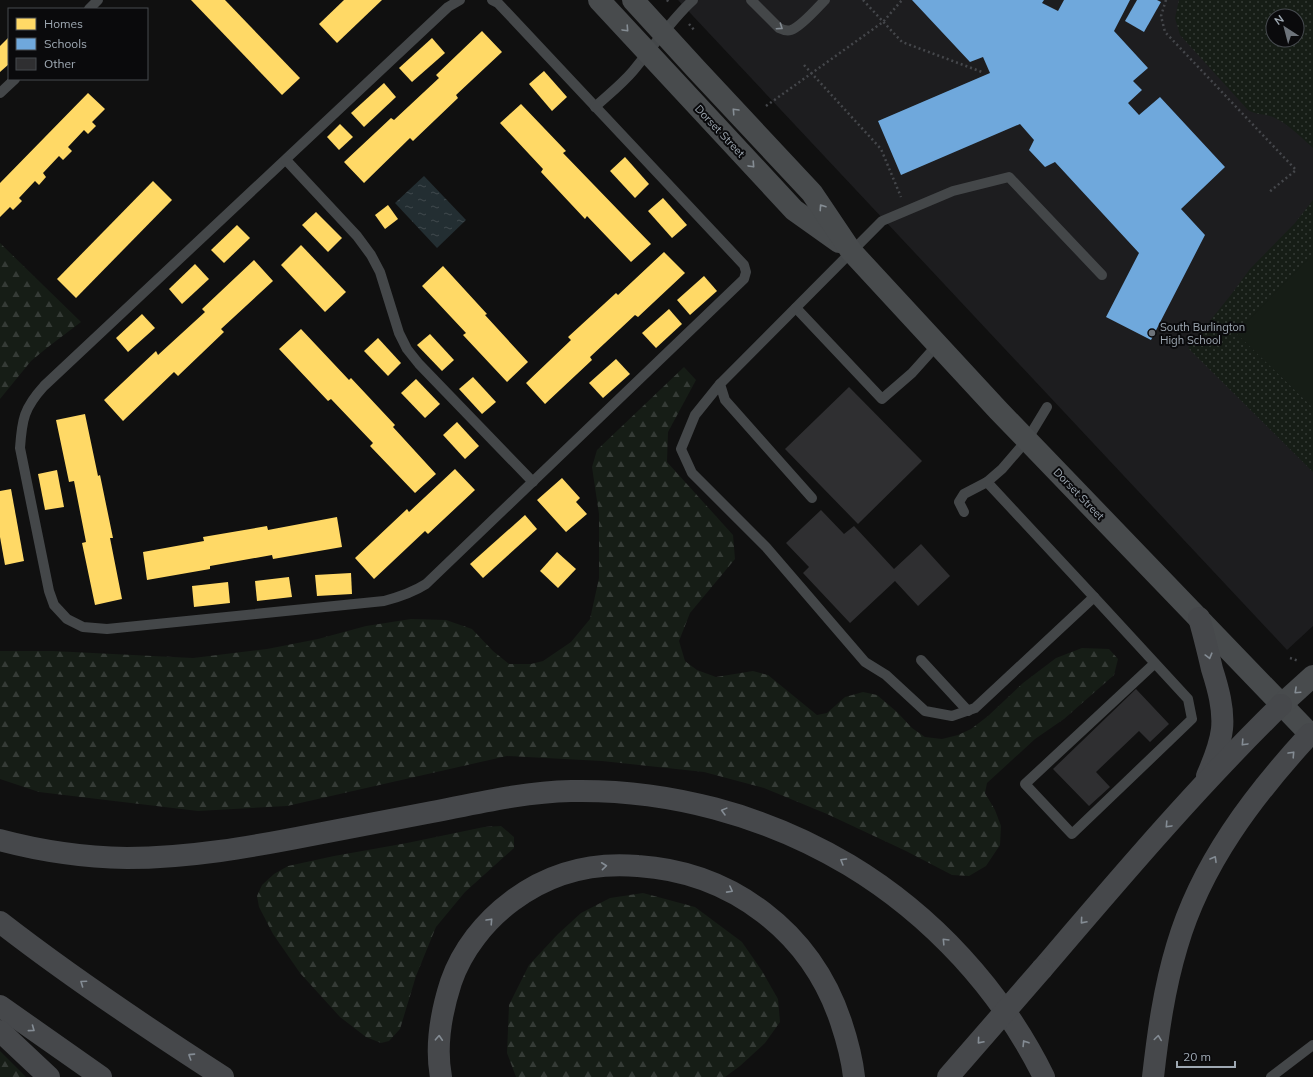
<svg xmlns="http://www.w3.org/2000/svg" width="1313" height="1077" font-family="Mulish,sans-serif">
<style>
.built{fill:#1d1d1f;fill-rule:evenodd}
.grass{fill:url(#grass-dots);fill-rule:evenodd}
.forest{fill:url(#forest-firs)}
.park{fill:#161d16}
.water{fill:url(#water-ripples)}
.homes{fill:#ffd966}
.schools{fill:#6fa8dc}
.building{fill:#2f2f31}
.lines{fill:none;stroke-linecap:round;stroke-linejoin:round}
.path{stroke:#45474b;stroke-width:2.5;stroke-dasharray:2 3;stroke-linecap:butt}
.service{stroke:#444749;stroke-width:10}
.secondary{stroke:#484b4d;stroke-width:22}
.motorway{stroke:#46484b;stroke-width:22}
.motorway-bridge{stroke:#46484b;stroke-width:22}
.oneway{stroke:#848c93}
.oneway2{stroke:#858d94}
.oneway3{stroke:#848c94}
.poi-dot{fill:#6d737a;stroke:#0a0a0c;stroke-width:1.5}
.labels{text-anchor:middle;stroke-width:4;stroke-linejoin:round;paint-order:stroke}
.street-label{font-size:11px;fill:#9fa9b3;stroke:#0a0a0c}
.poi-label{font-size:11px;fill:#9fa9b3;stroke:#0a0a0c;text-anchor:start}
</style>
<defs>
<pattern id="grass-dots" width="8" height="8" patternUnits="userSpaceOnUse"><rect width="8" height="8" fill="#161d16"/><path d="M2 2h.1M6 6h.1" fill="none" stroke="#353b36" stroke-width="1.8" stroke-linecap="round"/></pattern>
<pattern id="forest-firs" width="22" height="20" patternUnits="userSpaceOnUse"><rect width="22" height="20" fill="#161d16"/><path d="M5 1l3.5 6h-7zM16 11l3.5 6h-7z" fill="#353b36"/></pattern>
<pattern id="water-ripples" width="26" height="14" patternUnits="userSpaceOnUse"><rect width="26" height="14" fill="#232e32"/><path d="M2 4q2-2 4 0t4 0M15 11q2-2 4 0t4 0" fill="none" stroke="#40494d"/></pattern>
</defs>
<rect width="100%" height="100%" fill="#101010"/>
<path class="built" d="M678 0H1313V626L1287 650ZM1273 16H1297V40H1273Z"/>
<g class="grass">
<path d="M1179 0H1313V148C1301 137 1289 125 1275 118 1265 113 1258 116 1248 110L1180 35 1175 18ZM1273 16H1297V40H1273Z"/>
<polygon points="1313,200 1313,472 1188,348 1230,296 1250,269 1295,223"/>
</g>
<g class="forest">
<polygon points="0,243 81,322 48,347 31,361 0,399"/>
<polygon points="684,367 696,380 668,432 667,462 733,535 735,559 690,613 679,641 685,661 697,670 716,677 753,671 768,675 817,715 827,713 845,697 863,692 877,695 897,712 912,728 925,737 942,739 958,735 971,729 988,716 1023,683 1056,658 1082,648 1109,649 1118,659 1114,675 1064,719 1035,739 987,783 985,793 995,810 1001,826 1000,845 986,866 969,876 952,875 906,851 827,814 764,788 704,772 602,761 507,756 287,806 198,811 39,792 0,779 0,651 53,651 193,658 267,649 318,639 366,626 411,619 446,620 472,629 493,651 509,664 531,664 543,661 571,642 590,619 599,578 599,514 592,467 597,450"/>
<polygon points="501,826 514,837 514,848 465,892 436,927 416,976 400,1029 389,1041 381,1043 366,1037 340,1017 300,973 273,934 259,907 257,896 262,885 274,874 288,866 334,856 407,843 484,827"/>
<polygon points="643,893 695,907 742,942 762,971 778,999 780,1022 765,1043 740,1066 725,1077 516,1077 507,1053 509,1005 529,965 558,934 581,913 610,898"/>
<polygon points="0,1051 26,1077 0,1077"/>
</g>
<polygon class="park" points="1313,254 1313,408 1236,333"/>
<polygon class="water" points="424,176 466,220 437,248 395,203"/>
<g class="homes">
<polygon points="191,0 225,0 300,78 282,95"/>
<polygon points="344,0 382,0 337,43 319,24"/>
<polygon points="482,31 502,52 456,95 458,98 413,141 410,138 364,183 344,162 391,118 394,120 439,78 436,75"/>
<polygon points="9,37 9,64 0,72 0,46"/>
<polygon points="432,38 445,53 412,82 399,68"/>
<polygon points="544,71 567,97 552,111 529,84"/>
<polygon points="384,83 396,97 364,127 351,113"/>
<polygon points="88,93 105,109 92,122 96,126 88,134 84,130 68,147 72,151 63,160 59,156 43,173 46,177 39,185 35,181 19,198 22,201 13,210 10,207 0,217 0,183"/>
<polygon points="521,104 566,151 563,153 651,244 631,262 587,216 585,219 541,172 543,169 500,123"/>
<polygon points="340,124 353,137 339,150 327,137"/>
<polygon points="625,157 649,184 635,198 610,171"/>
<polygon points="153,181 172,200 76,298 57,279"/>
<polygon points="663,198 687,225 672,238 648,211"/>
<polygon points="388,205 398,219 385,229 375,215"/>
<polygon points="316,212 342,238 328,252 302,225"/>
<polygon points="237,225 250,238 224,263 211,250"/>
<polygon points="301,245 346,292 325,312 281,265"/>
<polygon points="664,252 685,273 638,317 635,315 590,357 592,360 545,404 526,383 571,340 568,337 616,293 618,295"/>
<polygon points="254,260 273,281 221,329 224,332 178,376 174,372 123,421 104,400 156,351 158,355 205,312 202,309"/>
<polygon points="195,264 209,279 182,304 169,289"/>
<polygon points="443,266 487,314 485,315 528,362 507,382 463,335 466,333 422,286"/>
<polygon points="704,276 717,291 690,315 677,300"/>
<polygon points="669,309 682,324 656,348 642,333"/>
<polygon points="142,314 155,328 128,352 116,338"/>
<polygon points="301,329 349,380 351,378 395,425 393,427 436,474 415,493 370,446 373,443 331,399 328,401 279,349"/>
<polygon points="430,334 454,360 442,371 417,345"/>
<polygon points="378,338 401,363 388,376 364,351"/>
<polygon points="616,359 630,374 603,398 589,383"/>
<polygon points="473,377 496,402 482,414 459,389"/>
<polygon points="416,379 440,404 425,418 401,393"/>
<polygon points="85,414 98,476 100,475 113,538 110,538 122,599 95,605 82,543 86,542 74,481 69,482 56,420"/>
<polygon points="457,422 479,446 465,459 443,435"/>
<polygon points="455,469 475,490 428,534 425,531 374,579 355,558 407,509 409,512"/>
<polygon points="57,470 64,507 45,510 38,474"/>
<polygon points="562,478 580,498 576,502 587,514 566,532 537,500"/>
<polygon points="11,489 24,561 5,565 0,537 0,491"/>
<polygon points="525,515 537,529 483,578 470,564"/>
<polygon points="337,517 342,547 273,559 272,555 210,566 210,569 147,580 143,552 204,541 203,537 267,526 268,530"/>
<polygon points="557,552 576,569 558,588 540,571"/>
<polygon points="351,573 352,594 317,596 315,575"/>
<polygon points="289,577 292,597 257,601 255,581"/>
<polygon points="228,582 230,603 194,607 192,586"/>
</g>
<g class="schools">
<polygon points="912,0 1044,0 1042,3 1058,11 1064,0 1130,0 1114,31 1148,68 1133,81 1142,90 1128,103 1139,115 1160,97 1225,167 1181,209 1205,235 1151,340 1106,317 1139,253 1055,162 1045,167 1029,150 1034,140 1020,124 901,175 878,121 990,73 983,57 970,62"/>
<polygon points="1137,0 1157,0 1161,2 1144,32 1125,21"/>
</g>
<g class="building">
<polygon points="849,387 922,461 858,524 785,449"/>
<polygon points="821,510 844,534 854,526 894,569 921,544 950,576 918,606 895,581 850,623 803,573 809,567 786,543"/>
<polygon points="1136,689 1169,724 1150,742 1139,731 1096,772 1110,787 1089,806 1053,769"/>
</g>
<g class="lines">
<g class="path">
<polyline points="667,0 670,4"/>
<polyline points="863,0 902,42 982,72"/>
<polyline points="1166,0 1161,16 1165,32 1296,170 1268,193"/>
<polyline points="689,24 695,31"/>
<polyline points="804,65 881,149 901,197"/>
<polyline points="766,106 883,22 902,0"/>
<polyline points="1290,658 1299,661"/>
</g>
<g class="service">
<path d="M460 0 448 7 44 386C24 408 22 419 20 448L49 591 54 605 67 619 83 627 107 629 384 601C399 597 412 593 426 584L744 279 746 272 744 265 498 3 492 0"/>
<path d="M751 0 779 28C783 30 787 31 791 30 801 27 818 7 825 0"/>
<polyline points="89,9 98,0"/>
<polyline points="0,93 15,79"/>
<path d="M595 107C608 95 622 84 633 71 653 47 670 21 693 0"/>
<polyline points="286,160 357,236 371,255 380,272 399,333 407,349 419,364 533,482"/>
<polyline points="796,308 882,399 912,373 938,344"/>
<polyline points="720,384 695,415 681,449 692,473 766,547 865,662 886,675 925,711 952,716 975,708 1094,597 1188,699 1192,719 1072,834 1025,784 1155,663"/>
<polyline points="987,482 1094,597"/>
<polyline points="812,498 725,400 720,384 882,221 953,191 1009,177 1102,275"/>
<polyline points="964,512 959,502 964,494 987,482 1002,469 1027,440 1047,407"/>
<polyline points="921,660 968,711"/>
<polyline points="1271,1077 1313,1045"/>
</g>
<g class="secondary">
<polyline points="599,0 794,210 839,242"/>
<polyline points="633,0 697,70 812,193 851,251 998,410 1310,734 1313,732"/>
<polyline points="1281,705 1313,676"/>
</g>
<g class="motorway">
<path d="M1199 618C1204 635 1208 652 1212 669 1218 688 1224 709 1222 729 1220 746 1213 762 1207 776"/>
<path d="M0 840C41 851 84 857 127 858 189 858 251 847 312 835 352 827 392 820 432 812 478 803 524 792 571 791 668 789 765 815 849 865 932 915 1001 990 1044 1077"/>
<path d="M0 922C72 978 147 1028 223 1077"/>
<path d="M1042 969C1119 879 1196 788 1281 705"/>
<polyline points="0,1006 101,1077"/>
<polyline points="0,1031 49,1077"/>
<path d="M441 1077C435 1045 441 1013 451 982 462 950 485 921 512 901 549 873 592 862 638 866 732 872 811 932 841 1022 847 1040 852 1058 854 1077"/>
<path d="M1153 1077C1158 1033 1164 989 1177 946 1201 864 1253 796 1310 734"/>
</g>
<polyline class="motorway-bridge" points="948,1077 1042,969"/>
</g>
<defs><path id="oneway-chevron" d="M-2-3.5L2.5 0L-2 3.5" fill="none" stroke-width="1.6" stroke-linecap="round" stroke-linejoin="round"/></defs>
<use class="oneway" href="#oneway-chevron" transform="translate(780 27) rotate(34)"/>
<g class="oneway2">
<use href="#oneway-chevron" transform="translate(626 29) rotate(47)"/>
<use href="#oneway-chevron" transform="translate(735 111) rotate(-133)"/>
<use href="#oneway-chevron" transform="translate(752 165) rotate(47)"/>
<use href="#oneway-chevron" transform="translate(822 207) rotate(-124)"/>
<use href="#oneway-chevron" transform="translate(1297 691) rotate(137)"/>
</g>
<g class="oneway3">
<use href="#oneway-chevron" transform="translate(1209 656) rotate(75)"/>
<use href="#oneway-chevron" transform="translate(1244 743) rotate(133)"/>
<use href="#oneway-chevron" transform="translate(1292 754) rotate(-47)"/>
<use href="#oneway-chevron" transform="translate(724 811) rotate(-165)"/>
<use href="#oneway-chevron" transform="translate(1168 825) rotate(133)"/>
<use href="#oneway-chevron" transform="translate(1214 859) rotate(-60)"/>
<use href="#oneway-chevron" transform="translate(843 861) rotate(-149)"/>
<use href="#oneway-chevron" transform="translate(604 866) rotate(-6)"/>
<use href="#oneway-chevron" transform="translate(730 890) rotate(28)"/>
<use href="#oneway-chevron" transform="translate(490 921) rotate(-47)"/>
<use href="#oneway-chevron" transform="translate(1083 921) rotate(131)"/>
<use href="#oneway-chevron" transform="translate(945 941) rotate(-134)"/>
<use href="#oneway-chevron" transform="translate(83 983) rotate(-145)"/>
<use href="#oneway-chevron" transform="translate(32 1029) rotate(36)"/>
<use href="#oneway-chevron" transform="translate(439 1038) rotate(-87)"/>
<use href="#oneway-chevron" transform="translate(1158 1038) rotate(-82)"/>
<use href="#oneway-chevron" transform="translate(980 1041) rotate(131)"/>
<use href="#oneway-chevron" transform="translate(1025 1043) rotate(-122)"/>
<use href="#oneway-chevron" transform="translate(191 1056) rotate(-147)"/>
</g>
<circle class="poi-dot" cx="1152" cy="333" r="4"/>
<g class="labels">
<g class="street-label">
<text transform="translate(720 131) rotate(47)" y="4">Dorset Street</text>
<text transform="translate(1079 494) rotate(46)" y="4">Dorset Street</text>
</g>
<g class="poi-label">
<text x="1160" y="331">South Burlington<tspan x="1160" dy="13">High School</tspan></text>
</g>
</g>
<rect x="8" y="8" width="140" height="72" fill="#0a0a0c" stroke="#464a4f"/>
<rect x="16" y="18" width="20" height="12" fill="#ffd966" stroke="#464a4f"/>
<text x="44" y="28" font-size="12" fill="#9fa9b3">Homes</text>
<rect x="16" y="38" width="20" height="12" fill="#6fa8dc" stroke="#464a4f"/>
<text x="44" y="48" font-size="12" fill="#9fa9b3">Schools</text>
<rect x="16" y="58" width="20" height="12" fill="#2f2f31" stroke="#464a4f"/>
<text x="44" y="68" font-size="12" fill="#9fa9b3">Other</text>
<g transform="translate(1285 28) rotate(324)"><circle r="19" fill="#0a0a0c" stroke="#464a4f"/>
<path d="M0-3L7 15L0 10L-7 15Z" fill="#6d737a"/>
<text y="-6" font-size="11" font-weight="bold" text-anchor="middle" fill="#9fa9b3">N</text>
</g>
<path d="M1177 1061v6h58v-6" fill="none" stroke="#9fa9b3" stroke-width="2"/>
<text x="1183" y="1061" font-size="12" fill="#9fa9b3" stroke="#0a0a0c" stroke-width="3" paint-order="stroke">20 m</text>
</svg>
